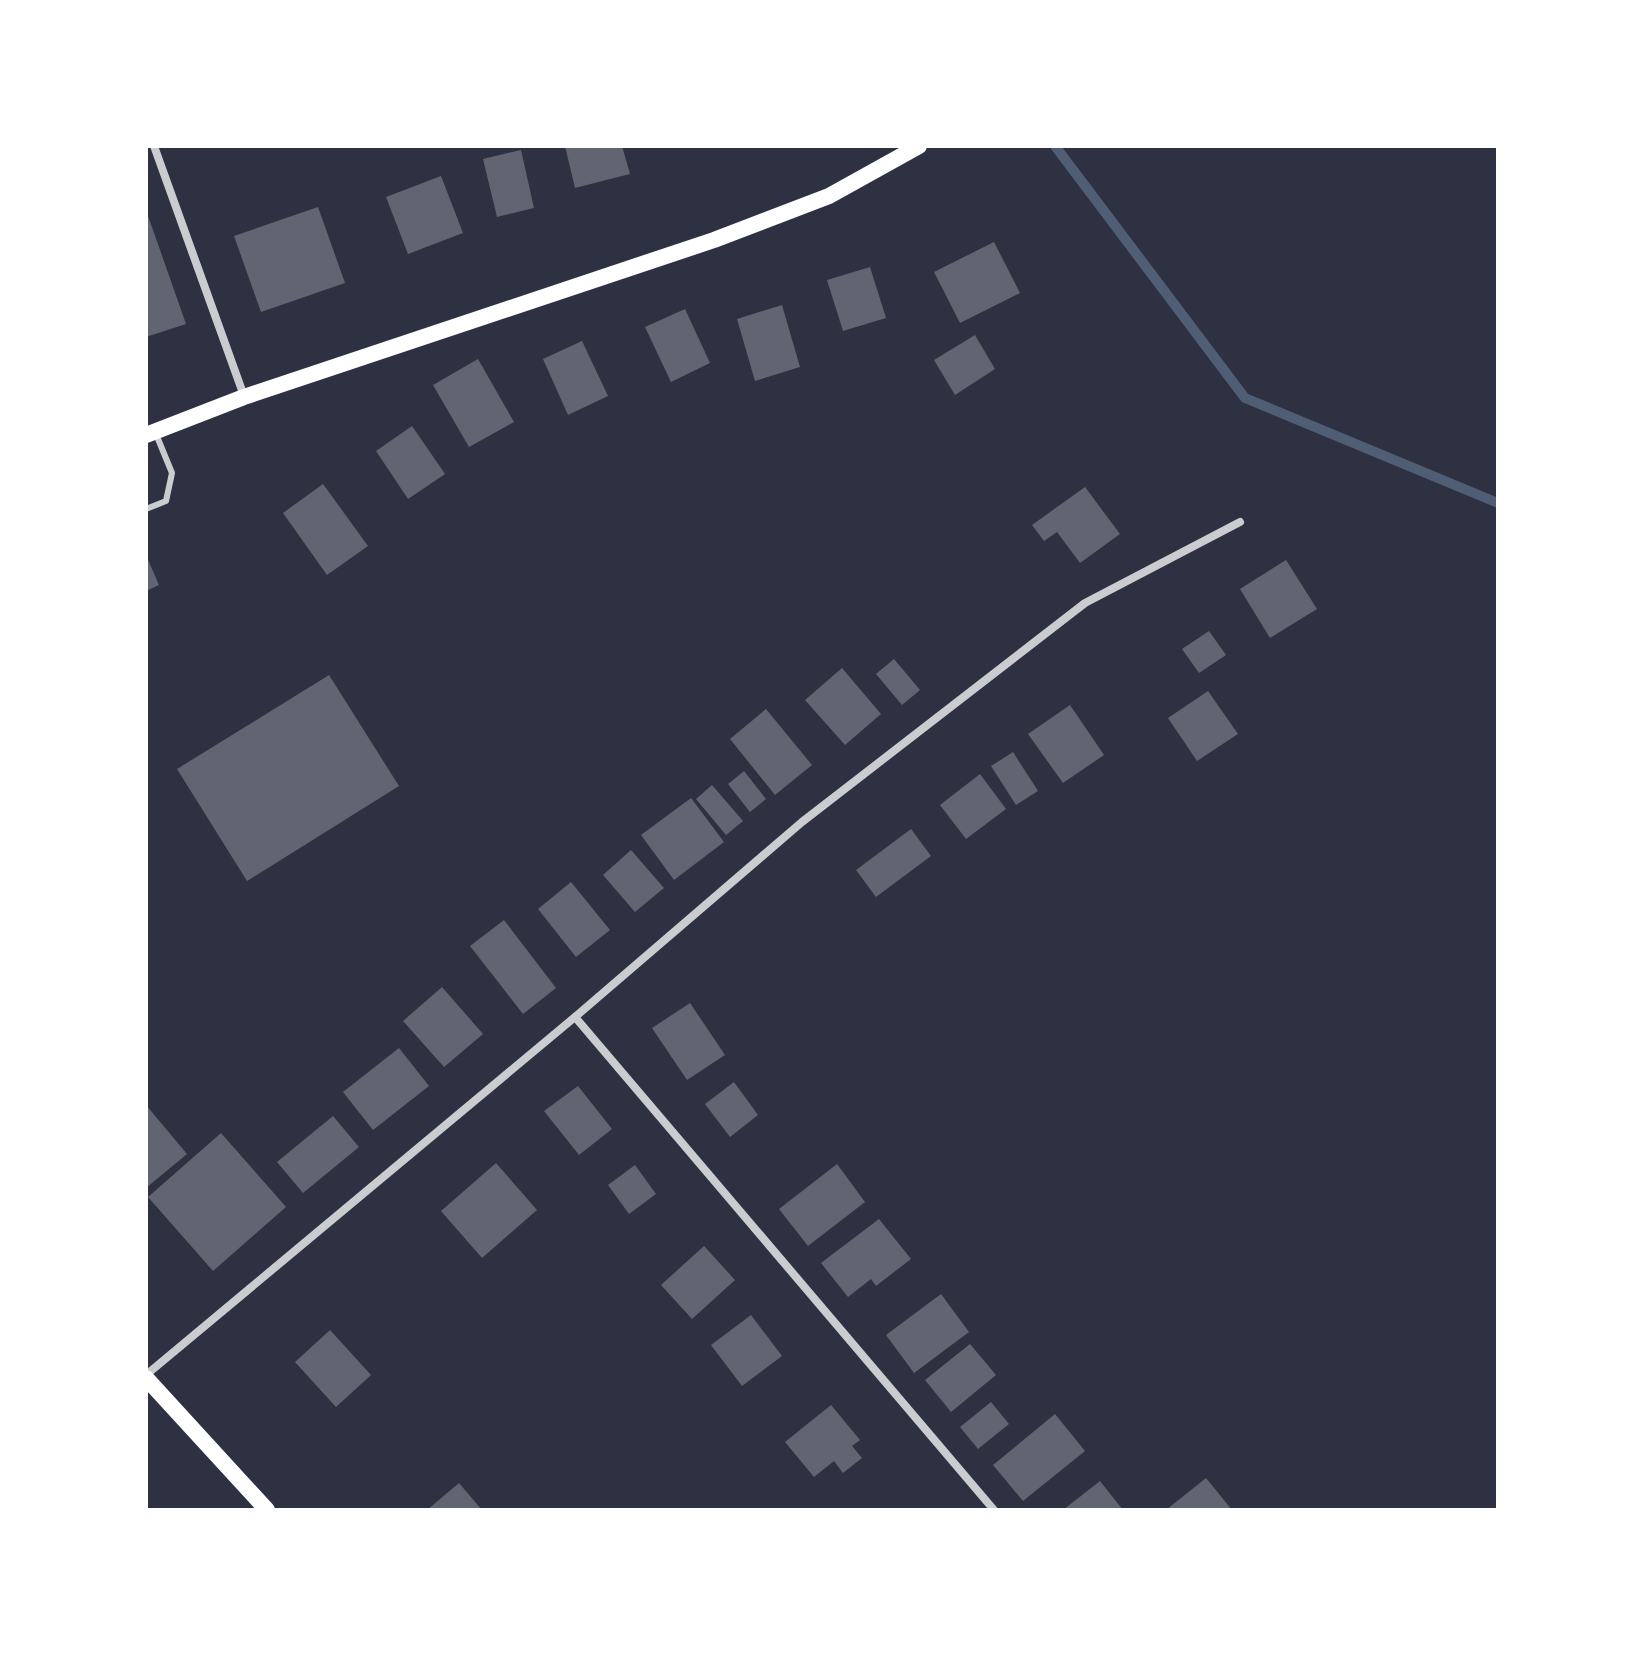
<svg xmlns="http://www.w3.org/2000/svg" width="1644" height="1656" font-family="'PT Sans',sans-serif">
<style>
.lines{fill:none;stroke-linecap:round;stroke-linejoin:round}
.stream{stroke:#4f5d75;stroke-width:10}
.building{fill:#626471}
.service{stroke:#caccd0;stroke-width:6}
.minor{stroke:#caccd0;stroke-width:8}
.secondary{stroke:#fff;stroke-width:16}
</style>
<rect width="100%" height="100%" fill="#2d3142"/>
<g class="lines">
<polyline class="stream" points="1055,146 1245,398 1498,503"/>
</g>
<g class="building">
<polygon points="565,146 622,146 630,174 575,188"/>
<polygon points="521,150 534,208 497,217 483,159"/>
<polygon points="441,176 463,233 408,254 386,197"/>
<polygon points="318,207 345,283 261,312 234,236"/>
<polygon points="146,210 186,324 146,337"/>
<polygon points="994,242 1020,293 960,323 934,272"/>
<polygon points="870,267 886,318 843,331 827,280"/>
<polygon points="782,305 800,367 755,381 737,319"/>
<polygon points="685,309 710,363 671,382 645,327"/>
<polygon points="975,335 995,369 955,395 934,360"/>
<polygon points="582,341 608,396 568,415 543,359"/>
<polygon points="478,359 514,422 469,447 433,385"/>
<polygon points="412,426 445,474 408,499 376,451"/>
<polygon points="323,484 368,546 327,575 283,513"/>
<polygon points="1085,487 1120,534 1080,563 1057,532 1044,541 1032,525"/>
<polygon points="146,555 159,585 146,591"/>
<polygon points="1286,560 1317,609 1270,638 1240,589"/>
<polygon points="1209,631 1226,655 1199,673 1182,649"/>
<polygon points="894,659 920,690 902,705 876,674"/>
<polygon points="842,668 881,714 845,745 805,700"/>
<polygon points="329,675 399,786 247,881 177,769"/>
<polygon points="1208,691 1238,734 1197,761 1168,718"/>
<polygon points="1070,705 1104,755 1063,783 1028,734"/>
<polygon points="766,709 812,765 775,795 730,739"/>
<polygon points="1013,752 1038,791 1016,805 991,766"/>
<polygon points="744,771 766,799 750,812 728,784"/>
<polygon points="980,774 1006,809 966,839 940,805"/>
<polygon points="712,785 743,821 726,835 696,799"/>
<polygon points="691,798 724,842 674,880 641,835"/>
<polygon points="911,829 931,856 876,897 856,870"/>
<polygon points="631,850 664,888 635,912 603,875"/>
<polygon points="571,882 610,930 576,957 538,909"/>
<polygon points="504,920 556,988 523,1014 470,946"/>
<polygon points="442,987 483,1034 444,1067 403,1021"/>
<polygon points="690,1003 725,1055 687,1080 652,1028"/>
<polygon points="399,1048 429,1086 373,1130 343,1092"/>
<polygon points="734,1082 758,1115 730,1137 705,1104"/>
<polygon points="578,1086 612,1129 579,1155 544,1111"/>
<polygon points="146,1105 187,1154 146,1188"/>
<polygon points="333,1116 359,1147 303,1193 277,1162"/>
<polygon points="221,1133 286,1207 213,1271 148,1197"/>
<polygon points="496,1163 537,1210 482,1258 441,1211"/>
<polygon points="837,1164 865,1202 808,1246 779,1209"/>
<polygon points="635,1165 656,1194 629,1214 608,1185"/>
<polygon points="879,1219 911,1259 876,1286 871,1279 848,1297 821,1263"/>
<polygon points="704,1246 735,1280 692,1319 661,1285"/>
<polygon points="941,1294 969,1332 914,1373 886,1335"/>
<polygon points="751,1315 782,1356 742,1386 711,1345"/>
<polygon points="330,1330 371,1375 336,1407 295,1362"/>
<polygon points="970,1344 996,1375 951,1412 925,1380"/>
<polygon points="991,1402 1009,1424 978,1449 960,1427"/>
<polygon points="831,1405 860,1440 852,1446 862,1458 843,1473 834,1461 814,1477 785,1442"/>
<polygon points="1055,1414 1085,1451 1023,1501 993,1465"/>
<polygon points="1206,1478 1232,1510 1166,1510"/>
<polygon points="1100,1481 1123,1510 1063,1510"/>
<polygon points="459,1483 482,1510 427,1510"/>
</g>
<g class="lines">
<polyline class="service" points="146,509 166,501 172,473 156,434"/>
<g class="minor">
<polyline points="154,146 244,396"/>
<polyline points="575,1017 994,1510"/>
<polyline points="146,1375 575,1017 802,822 1085,603 1240,522"/>
</g>
<g class="secondary">
<polyline points="146,435 244,397 714,240 829,196 919,146"/>
<polyline points="146,1378 267,1510"/>
</g>
</g>
<rect width="1644" height="1656" fill="none" stroke="#ffffff" stroke-width="296"/>
</svg>
